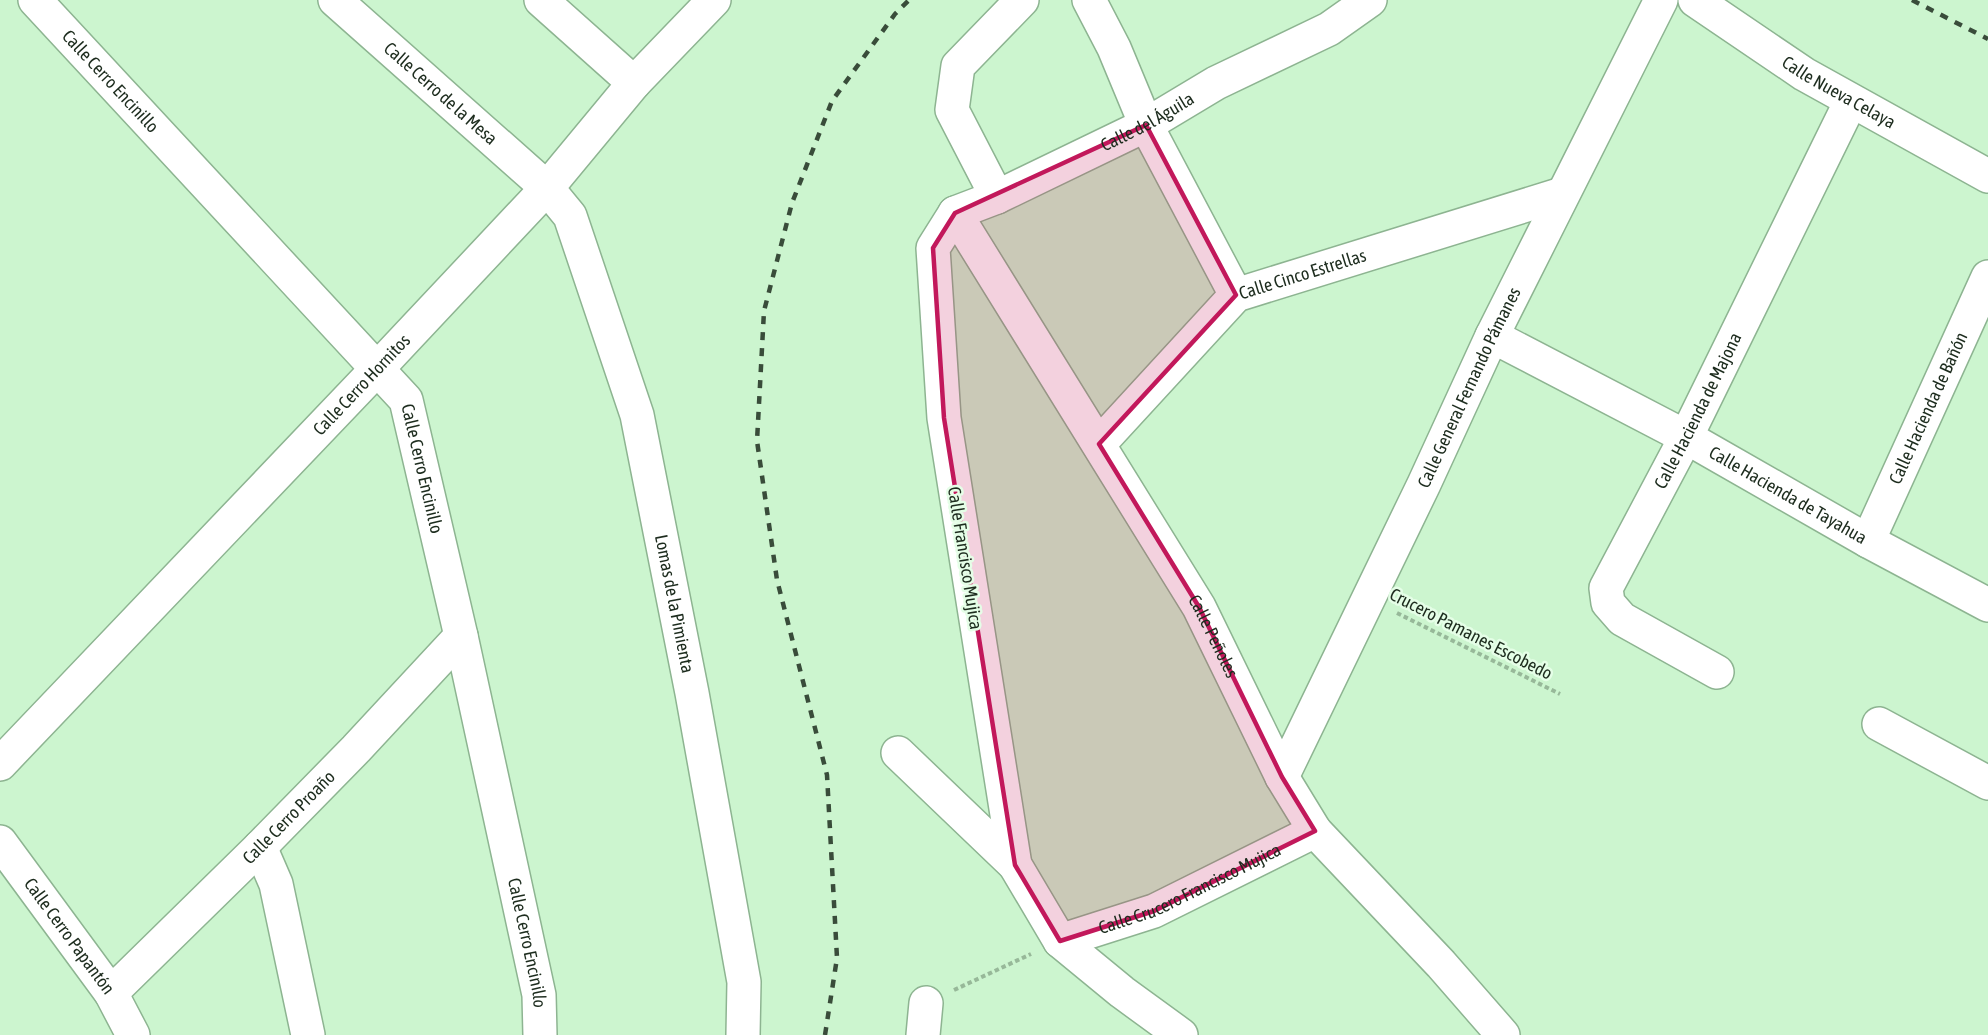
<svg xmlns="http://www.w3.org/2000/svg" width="1988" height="1035" font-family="'Asap Condensed',sans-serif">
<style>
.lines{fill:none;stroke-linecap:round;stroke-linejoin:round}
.minor-casing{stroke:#8db491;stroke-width:36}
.major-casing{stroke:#8db491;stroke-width:36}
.path{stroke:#97b899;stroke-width:4;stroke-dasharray:4.5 3;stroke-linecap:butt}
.minor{stroke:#fff;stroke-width:33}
.major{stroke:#fff;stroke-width:33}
.rail{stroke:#394c3a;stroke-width:4.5;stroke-dasharray:8 8;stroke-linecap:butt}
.marked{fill:#c2185b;fill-opacity:0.2;stroke:#c2185b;stroke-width:4.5;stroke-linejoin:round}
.labels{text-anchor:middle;stroke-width:5;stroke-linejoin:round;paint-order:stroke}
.street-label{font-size:18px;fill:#1d2c1e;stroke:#e5fee7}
</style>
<rect width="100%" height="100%" fill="#ccf5cf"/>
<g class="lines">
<defs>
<g id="minor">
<path id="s1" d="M35 0 406 400 461 636 539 995 540 1035"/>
<path id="s2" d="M335 0 547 188 570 216 637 415 692 693 744 982 743 1035"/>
<polyline points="541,0 634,83"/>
<polyline points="1089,0 1114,48 1146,125 1236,295"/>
<polyline points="997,197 952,110 958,66 1022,0"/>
<path id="s3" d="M955 213 1199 607 1282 777 1315 831 1441 964 1503 1035"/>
<path id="s4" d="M1492 336 1686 437 1868 541 1988 605"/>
<path id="s5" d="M1099 444 1236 295 1562 194"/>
<path id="s6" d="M1868 541 1988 277"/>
<path id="s7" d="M1717 672 1622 619 1608 603 1606 588 1686 437 1851 101"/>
<polyline points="1879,724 1988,783"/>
<polyline points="898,753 1015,865"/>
<path id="s8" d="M0 764 377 369 547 188 634 83 714 0"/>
<path id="s9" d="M1282 777 1424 484 1492 336 1661 0"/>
<path id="s10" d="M0 842 111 993 133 1035"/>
<polyline points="260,847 276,884 308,1035"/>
<path id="s11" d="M1060 941 1154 911 1315 831"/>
<path id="s12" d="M111 993 260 847 356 749 461 636"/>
<polyline points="923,1035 926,1003"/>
<path id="s13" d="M1181 1035 1122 992 1060 941 1015 865 944 418 933 248 955 213 997 197 1146 125 1216 83 1329 29 1370 0"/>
</g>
<g id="major">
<path id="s14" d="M1695 0 1804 74 1988 176"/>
</g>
</defs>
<use href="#minor" class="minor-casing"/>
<use href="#major" class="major-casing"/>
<g class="path">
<polyline points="1397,613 1560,694"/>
<polyline points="954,990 1031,954"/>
</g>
<use href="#minor" class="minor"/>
<use href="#major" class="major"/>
<g class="rail">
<polyline points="1912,0 1988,39"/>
<polyline points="825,1035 837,958 827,775 777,580 757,441 764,311 792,203 832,101 895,14 909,0"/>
</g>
</g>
<path class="marked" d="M1146 125 1236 295 1099 444 1199 607 1282 777 1315 831 1154 911 1060 941 1015 865 944 418 933 248 955 213Z"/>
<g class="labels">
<g class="street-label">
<text dy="6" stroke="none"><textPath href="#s1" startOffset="111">Calle Cerro Encinillo</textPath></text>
<text dy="6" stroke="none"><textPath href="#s14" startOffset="171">Calle Nueva Celaya</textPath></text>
<text dy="6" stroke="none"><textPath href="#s2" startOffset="141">Calle Cerro de la Mesa</textPath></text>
<text dy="6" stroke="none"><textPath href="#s13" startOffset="1119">Calle del Águila</textPath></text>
<text dy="6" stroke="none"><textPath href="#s5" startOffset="272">Calle Cinco Estrellas</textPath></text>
<text dy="6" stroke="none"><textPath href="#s8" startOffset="524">Calle Cerro Hornitos</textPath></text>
<text dy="6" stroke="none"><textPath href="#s9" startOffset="432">Calle General Fernando Pámanes</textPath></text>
<text dy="6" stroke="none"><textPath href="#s6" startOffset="146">Calle Hacienda de Bañón</textPath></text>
<text dy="6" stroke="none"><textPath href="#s7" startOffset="345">Calle Hacienda de Majona</textPath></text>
<text dy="6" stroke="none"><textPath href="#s1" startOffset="616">Calle Cerro Encinillo</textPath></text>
<text dy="6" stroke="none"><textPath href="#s4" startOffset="336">Calle Hacienda de Tayahua</textPath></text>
<text transform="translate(965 558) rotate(81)" y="6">Calle Francisco Mujica</text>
<text dy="6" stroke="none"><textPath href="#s2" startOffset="722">Lomas de la Pimienta</textPath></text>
<text transform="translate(1471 634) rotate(27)" y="6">Crucero Pamanes Escobedo</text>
<text dy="6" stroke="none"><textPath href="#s3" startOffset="496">Calle Peñoles</textPath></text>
<text dy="6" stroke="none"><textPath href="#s12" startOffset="250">Calle Cerro Proaño</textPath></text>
<text dy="6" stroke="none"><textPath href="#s11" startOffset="140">Calle Crucero Francisco Mujica</textPath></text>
<text dy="6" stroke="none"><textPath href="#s10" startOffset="117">Calle Cerro Papantón</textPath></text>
<text dy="6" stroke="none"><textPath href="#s1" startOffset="1102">Calle Cerro Encinillo</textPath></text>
</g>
</g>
</svg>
